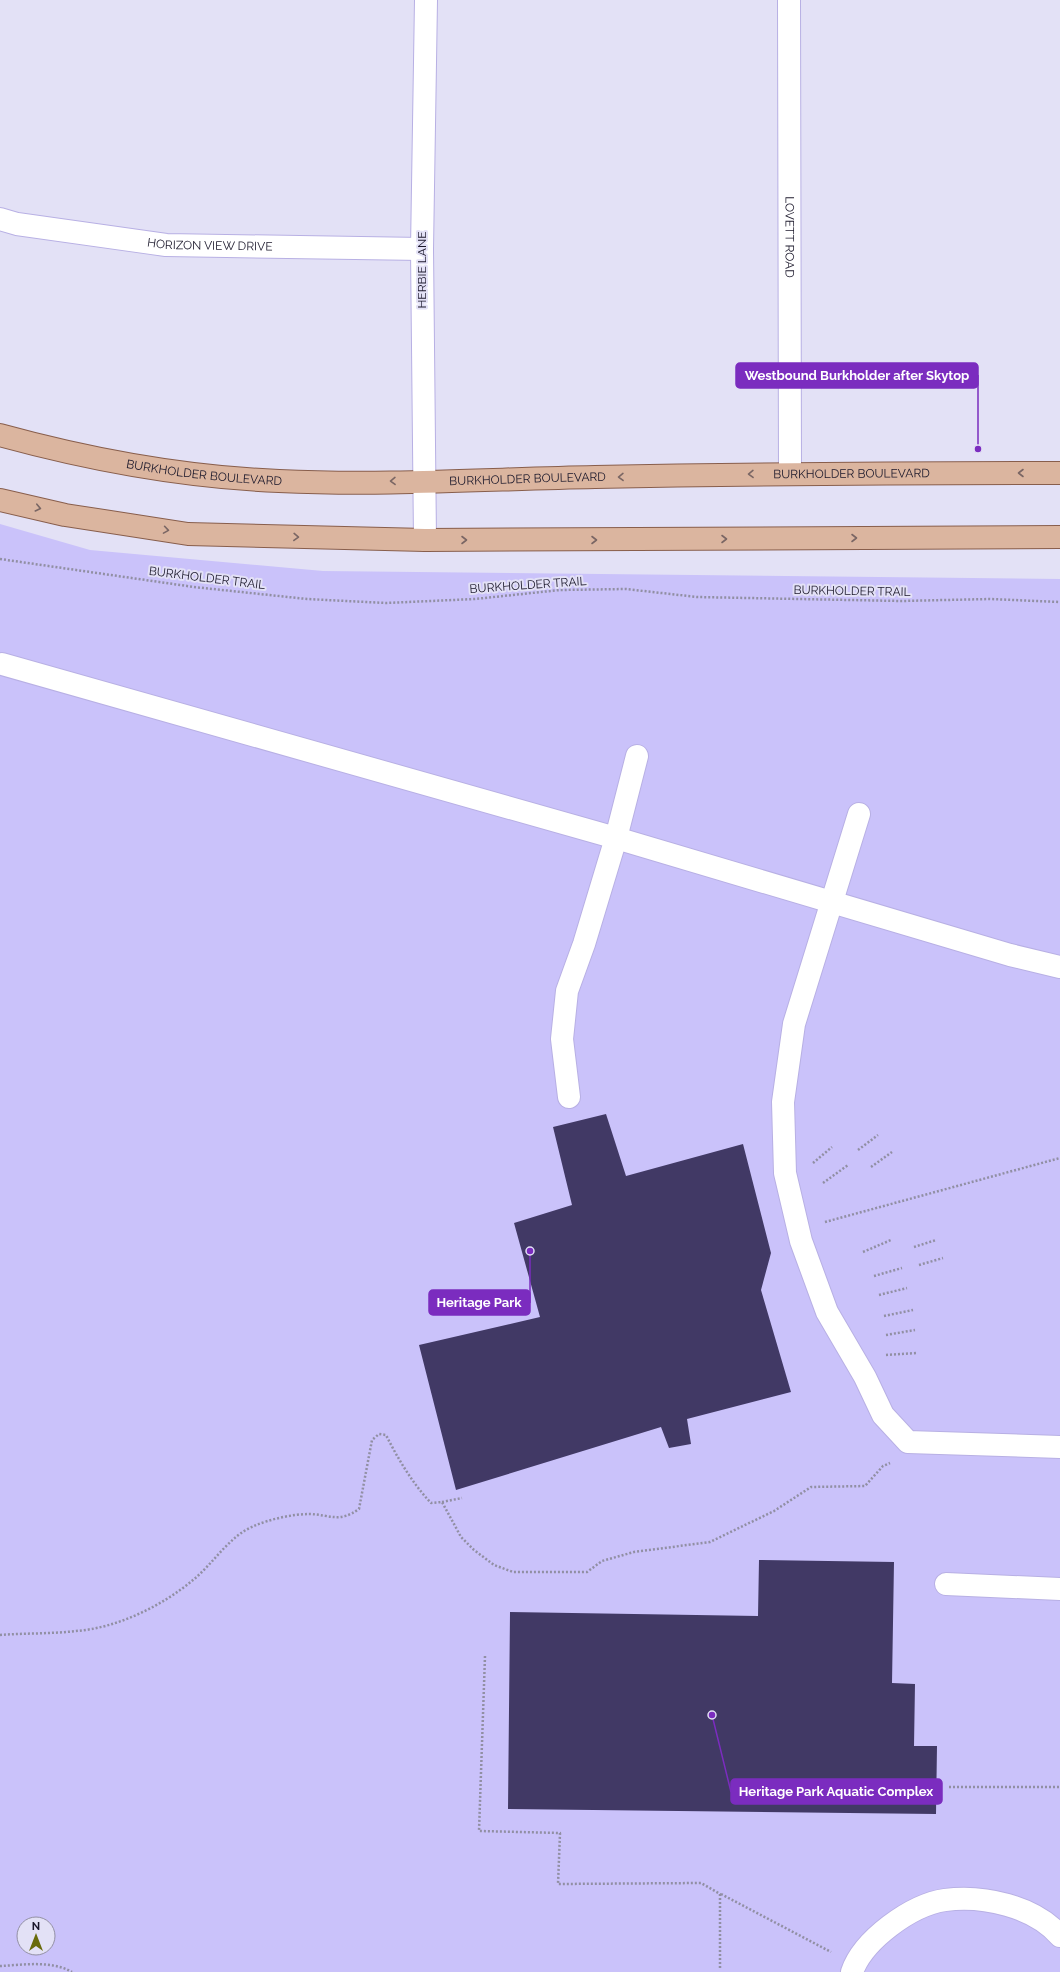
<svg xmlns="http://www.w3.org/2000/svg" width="1060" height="1972" font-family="Raleway,sans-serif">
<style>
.green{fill:#cac2fa;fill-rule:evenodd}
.building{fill:#413965}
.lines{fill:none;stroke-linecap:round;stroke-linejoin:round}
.minor-casing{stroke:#b8b0e4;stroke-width:24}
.major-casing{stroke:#885e4c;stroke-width:24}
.path{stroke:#918fa3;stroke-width:2.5;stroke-dasharray:2 2;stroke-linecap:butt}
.minor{stroke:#fff;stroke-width:22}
.major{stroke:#dbb59f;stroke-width:22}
.oneway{stroke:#7a6664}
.labels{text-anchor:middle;stroke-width:4;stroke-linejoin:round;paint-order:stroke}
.street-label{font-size:12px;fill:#1a172a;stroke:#e3e1f6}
.leader{fill:none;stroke:#7b2cbf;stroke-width:1.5}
.callout-dot{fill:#7b2cbf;stroke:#e3e1f6;stroke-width:1.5}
.callout{fill:#7b2cbf;stroke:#7b2cbf;stroke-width:1.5}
.callout-label{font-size:13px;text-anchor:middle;font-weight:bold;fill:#fff}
</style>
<rect width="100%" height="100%" fill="#e3e1f6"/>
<!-- green -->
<path class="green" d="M0,524L90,550L323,571L1060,579V1972H0ZM24,1924H48V1948H24Z"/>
<!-- building -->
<g class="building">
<path d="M606,1114L626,1176L743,1144L771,1253L761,1290L791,1392L687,1419L691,1444L669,1448L661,1427L456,1490L419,1345L540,1317L514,1223L572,1205L553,1127Z"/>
<path d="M759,1560L894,1562L892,1683L915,1684L914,1746H937L936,1814L508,1809L510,1612L758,1616Z"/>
</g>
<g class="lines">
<defs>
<g id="minor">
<path id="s1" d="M789,0L790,473"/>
<path id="s2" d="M0,219L17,224L166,245L422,249"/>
<path d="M425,540L422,249L426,0"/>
<path d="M2,664L616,838L1010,955L1060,967"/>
<path d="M859,814L794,1024L783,1102L785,1173L801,1241L827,1312L865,1377L883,1415L908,1442L1060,1447"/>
<path d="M569,1097L562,1039L567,991L584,944L616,838L637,756"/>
<path d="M946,1584L1060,1589"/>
<path d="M852,1972C863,1940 911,1905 945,1900C983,1895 1034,1906 1060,1936"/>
</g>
<g id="major">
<path id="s3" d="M0,435C91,460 185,477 279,481C384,486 490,479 595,477C750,474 905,473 1060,473"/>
<path d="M0,500L65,515L188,534L425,540L1060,537"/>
</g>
</defs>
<!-- minor casing -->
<use href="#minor" class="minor-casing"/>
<!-- major casing -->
<use href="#major" class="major-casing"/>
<!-- path -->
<g class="path">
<path d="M0,559L194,587L307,599L386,603L475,599L560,590L626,589L697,597L901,601L990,599L1060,602"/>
<path d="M858,1150L878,1135"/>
<path d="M813,1163L832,1147"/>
<path d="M871,1167L892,1152"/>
<path d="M823,1183L848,1165"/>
<path d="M825,1222L1060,1158"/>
<path d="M914,1247L936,1240"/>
<path d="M863,1252L891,1240"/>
<path d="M919,1265L943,1258"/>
<path d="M874,1276L902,1268"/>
<path d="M879,1295L907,1288"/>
<path d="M884,1316L913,1310"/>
<path d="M886,1335L915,1330"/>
<path d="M886,1355L917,1353"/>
<path d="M442,1502L462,1498"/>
<path d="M0,1635C25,1633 51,1634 76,1631C117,1628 162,1606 193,1580C214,1563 229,1536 254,1526C270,1519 293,1514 310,1514C331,1515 339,1523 359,1509L372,1440L379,1434L386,1435C398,1459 413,1484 431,1503L442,1502L461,1537L474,1550L494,1565L513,1572H587L602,1561L634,1552L710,1542L774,1511L811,1487L865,1486L883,1466L890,1463"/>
<path d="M485,1656L479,1831L560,1833L558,1884L701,1883L720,1894V1969"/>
<path d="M949,1787H1060"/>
<path d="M721,1894L831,1952"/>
<path d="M0,1966C23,1965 51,1960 72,1972"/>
</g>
<!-- minor -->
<use href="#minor" class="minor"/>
<!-- major -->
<use href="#major" class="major"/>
</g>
<!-- one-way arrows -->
<defs><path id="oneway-chevron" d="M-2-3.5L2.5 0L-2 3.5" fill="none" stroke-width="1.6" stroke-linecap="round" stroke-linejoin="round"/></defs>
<g class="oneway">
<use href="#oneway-chevron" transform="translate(1021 473) rotate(180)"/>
<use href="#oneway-chevron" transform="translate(751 474) rotate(179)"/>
<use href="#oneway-chevron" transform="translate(621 477) rotate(179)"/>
<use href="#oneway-chevron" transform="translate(393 481) rotate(179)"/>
<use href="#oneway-chevron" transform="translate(38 508) rotate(13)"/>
<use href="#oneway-chevron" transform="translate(166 530) rotate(9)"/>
<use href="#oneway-chevron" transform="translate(296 537) rotate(2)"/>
<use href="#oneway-chevron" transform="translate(854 538)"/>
<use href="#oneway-chevron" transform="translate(724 539)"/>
<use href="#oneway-chevron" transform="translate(464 540)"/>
<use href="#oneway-chevron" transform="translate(594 540)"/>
</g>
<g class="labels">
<!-- street labels -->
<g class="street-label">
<text dy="4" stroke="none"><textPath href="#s1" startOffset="237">LOVETT ROAD</textPath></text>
<text dy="4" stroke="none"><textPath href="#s2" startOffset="212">HORIZON VIEW DRIVE</textPath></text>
<text transform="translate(422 270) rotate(-90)" y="4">HERBIE LANE</text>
<text dy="4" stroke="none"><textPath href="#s3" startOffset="208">BURKHOLDER BOULEVARD</textPath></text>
<text dy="4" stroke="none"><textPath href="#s3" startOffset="856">BURKHOLDER BOULEVARD</textPath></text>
<text dy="4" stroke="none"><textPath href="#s3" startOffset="532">BURKHOLDER BOULEVARD</textPath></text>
<text transform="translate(207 578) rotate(7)" y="4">BURKHOLDER TRAIL</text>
<text transform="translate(528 585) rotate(-4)" y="4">BURKHOLDER TRAIL</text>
<text transform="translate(852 591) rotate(1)" y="4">BURKHOLDER TRAIL</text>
</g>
</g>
<!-- callouts -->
<path class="leader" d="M978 449L978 375M530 1251L530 1303M712 1715L731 1792"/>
<g class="callout-dot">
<circle cx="978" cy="449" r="4"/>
<circle cx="530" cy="1251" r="4"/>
<circle cx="712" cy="1715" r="4"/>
</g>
<g class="callout">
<rect x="736" y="363" width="242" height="25" rx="4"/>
<rect x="429" y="1290" width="101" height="25" rx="4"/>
<rect x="731" y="1779" width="211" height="25" rx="4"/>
</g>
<g class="callout-label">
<text x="857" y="380">Westbound Burkholder after Skytop</text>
<text x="479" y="1307">Heritage Park</text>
<text x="836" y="1796">Heritage Park Aquatic Complex</text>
</g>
<!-- north arrow -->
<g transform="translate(36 1936)"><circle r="19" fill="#e3e1f6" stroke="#9390a4"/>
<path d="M0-3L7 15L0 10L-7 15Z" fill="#696b0c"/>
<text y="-6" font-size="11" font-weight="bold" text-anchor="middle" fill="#1a172a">N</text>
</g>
</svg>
